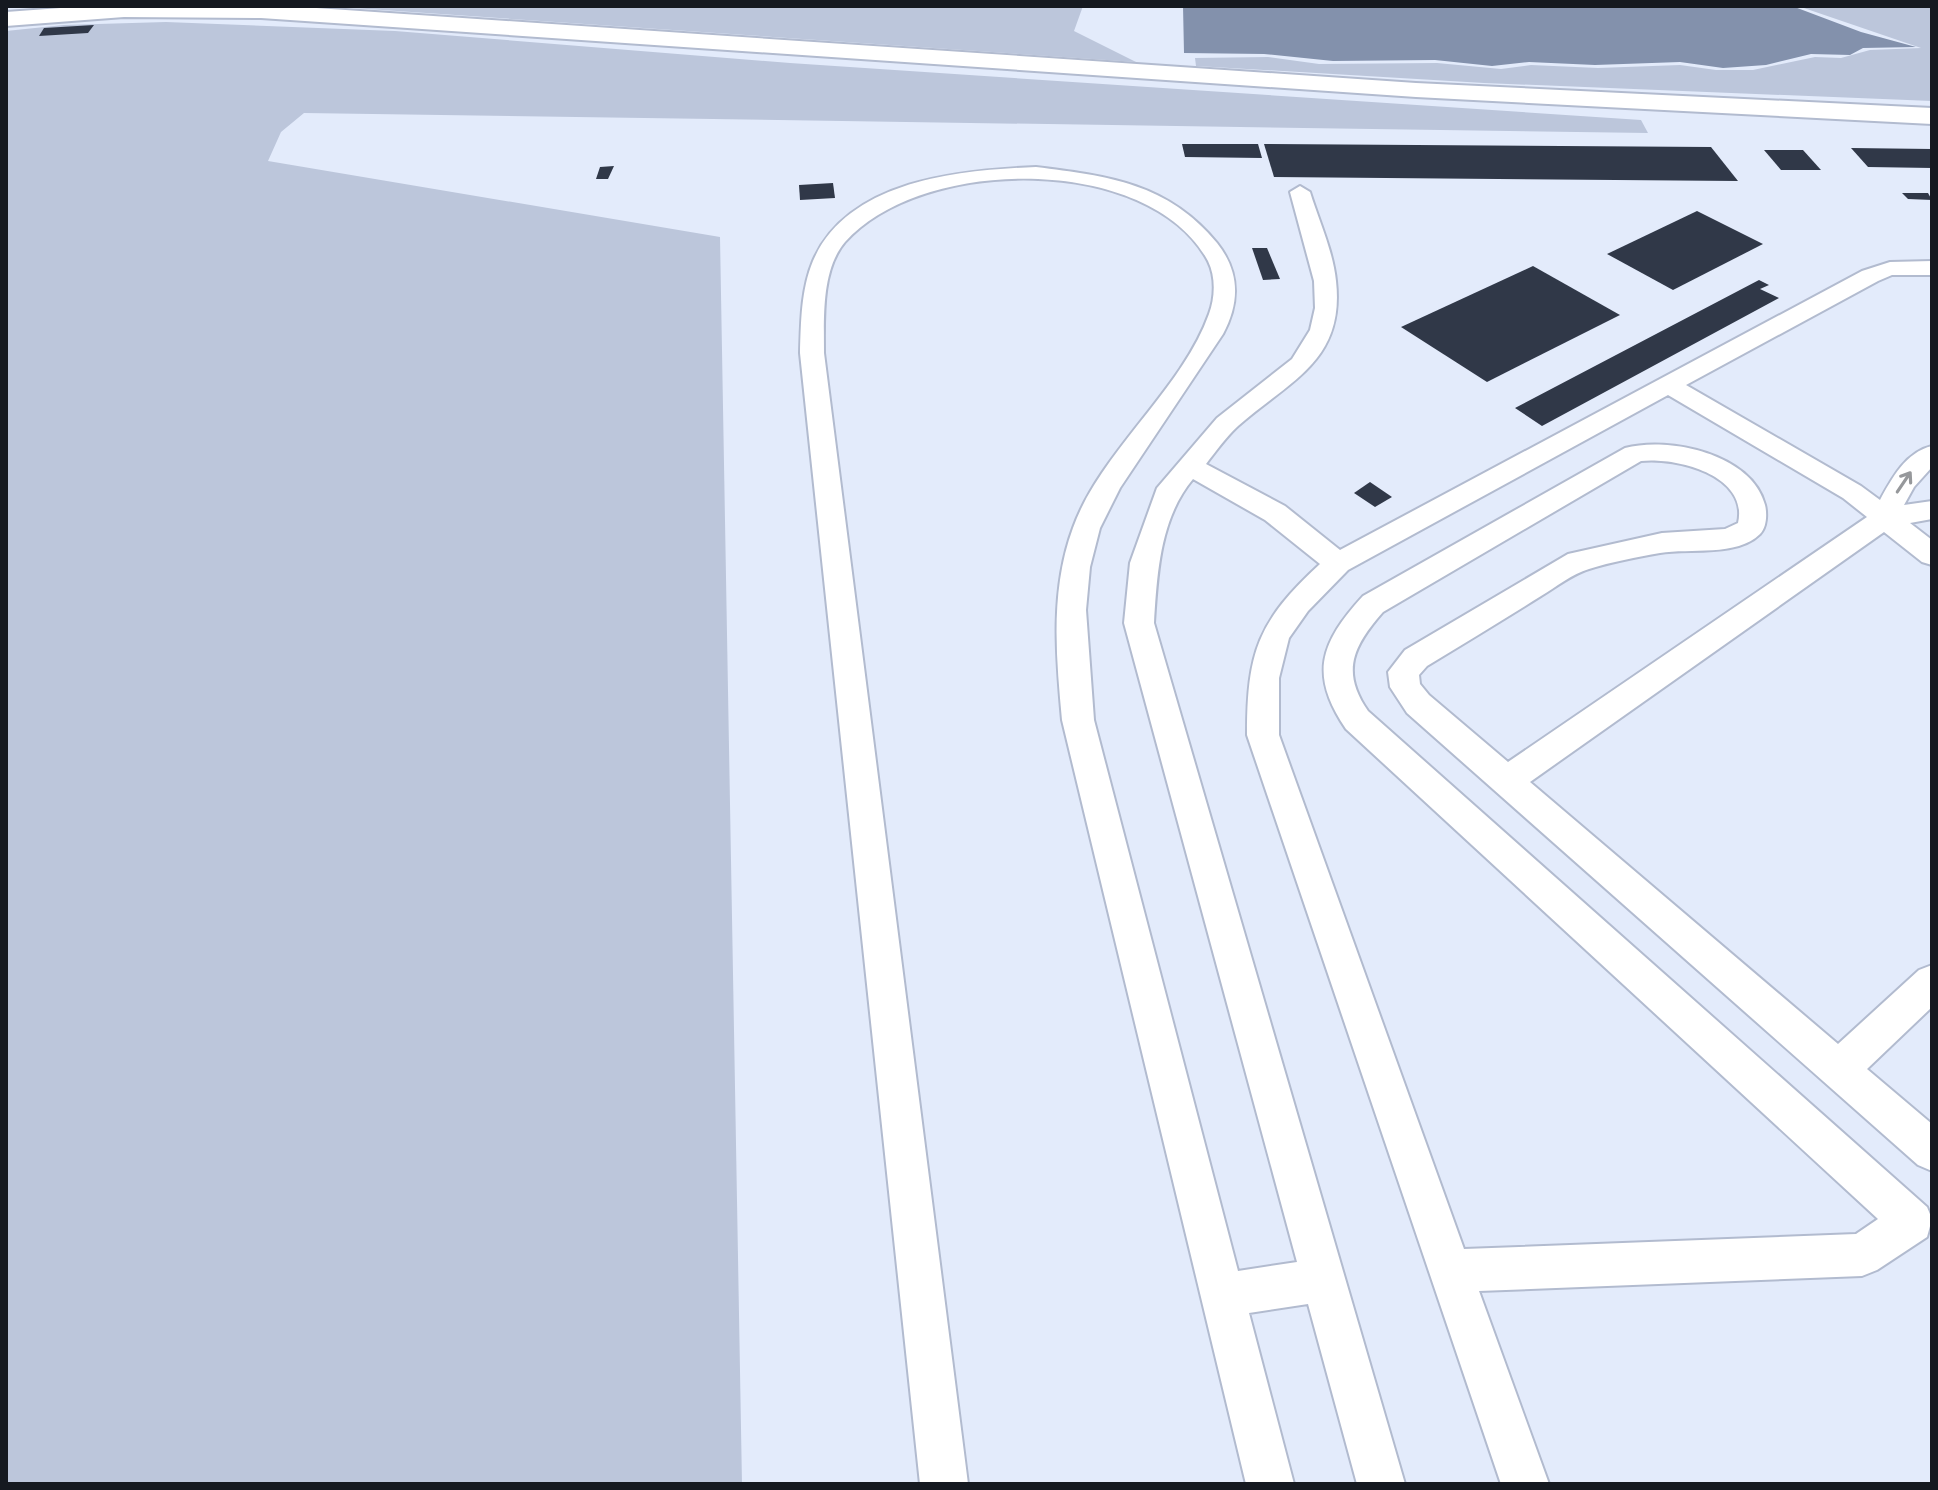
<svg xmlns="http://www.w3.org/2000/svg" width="1938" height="1490" font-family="Arial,sans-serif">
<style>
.green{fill:#bcc6db}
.water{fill:#8391ac}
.building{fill:#303848}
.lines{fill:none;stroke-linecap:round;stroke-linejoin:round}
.lane-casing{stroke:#b2bbcf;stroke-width:4}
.secondary-casing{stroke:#b2bbcf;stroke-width:4}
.lane{fill:#fff;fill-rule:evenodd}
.secondary{fill:#fff;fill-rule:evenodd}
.oneway{stroke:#96989b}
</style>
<rect width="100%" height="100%" fill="#e3ebfb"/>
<!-- green -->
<g class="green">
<path d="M324,6H1083L1074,31L1136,62Z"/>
<path d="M1798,6H1932V101L1484,83L1196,66L1195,58L1268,57L1319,64L1437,63L1501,69L1531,65L1598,68L1680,65L1716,70H1753L1815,57L1841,58L1870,50L1921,48Z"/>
<path d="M166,22L395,31L790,63L1641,120L1648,133L304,113L281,132L268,161L720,237L742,1484H6V31L64,25Z"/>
</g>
<!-- water -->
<path class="water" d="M1183,6H1792L1861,32L1916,47L1863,48L1850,55L1811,54L1766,65L1723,68L1680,62L1595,65L1529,62L1492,66L1435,60L1333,61L1264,54L1184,53Z"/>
<!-- building -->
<g class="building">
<path d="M94,25L88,33L39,36L44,28Z"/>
<path d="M1182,144H1258L1262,158L1185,157Z"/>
<path d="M1264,144L1711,147L1738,181L1274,177Z"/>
<path d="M1851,148L1932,149V168L1868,167Z"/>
<path d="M1764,150H1803L1821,170H1781Z"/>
<path d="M614,166L608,179H596L600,167Z"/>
<path d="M833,183L835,198L800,200L799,185Z"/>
<path d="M1902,193H1928L1932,200L1908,199Z"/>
<path d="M1697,211L1763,244L1673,290L1607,254Z"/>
<path d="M1252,248H1267L1280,279L1263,280Z"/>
<path d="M1533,266L1620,315L1487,382L1401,327Z"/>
<path d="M1759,280L1769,285L1760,289L1779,298L1542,426L1515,408Z"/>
<path d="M1370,482L1392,497L1375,507L1354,493Z"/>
</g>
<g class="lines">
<defs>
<path id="lane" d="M1036,167C1108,176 1168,183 1217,243C1240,272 1240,302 1223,334L1120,488L1100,528L1090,567L1086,610L1094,720L1238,1271L1297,1262L1124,623L1130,563L1157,488L1217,418L1292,359L1310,330L1315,308L1314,281L1290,192L1300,186L1310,192C1319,221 1333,251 1336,281C1345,361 1289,381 1238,426C1226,437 1216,451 1206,464L1285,506L1340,550L1862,271L1890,262L1932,261V275H1892L1878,281L1686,385L1861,486L1880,500C1892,478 1906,452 1932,446V467L1914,487L1904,505L1932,501V519L1910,523L1932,540V565L1922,562L1884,532L1530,782L1838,1044L1919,970L1932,965V1007L1867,1069L1932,1124V1171L1918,1165L1407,713L1390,687L1388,672L1405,650L1568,554L1662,533L1725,529L1738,523C1749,475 1676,457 1641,461L1383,612C1354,645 1340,671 1368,711L1927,1207L1932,1219L1927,1237L1877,1270L1862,1276L1479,1291L1549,1484H1501L1247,735C1247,652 1258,621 1320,564L1265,520L1193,479C1160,518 1157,574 1154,623L1405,1484H1357L1308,1304L1249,1313L1294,1484H1246L1062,720C1056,656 1050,590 1073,528C1100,452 1182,390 1209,314C1215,298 1216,277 1208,261C1150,153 921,156 845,242C821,270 824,319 824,353L968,1484H920L800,353C801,322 801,290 813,261C848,180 960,170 1036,167ZM1668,395L1843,498L1867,517L1508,762L1429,695L1420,684L1419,675L1427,666C1465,643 1503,620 1541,596C1556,587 1572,574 1589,569C1611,562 1637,557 1660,553C1690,548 1737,557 1760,534C1767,527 1767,513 1765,505C1752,454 1669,436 1625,448L1363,596C1320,643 1309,675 1346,729L1878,1219L1856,1234L1464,1249L1279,735V678L1289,638L1308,611L1348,570Z"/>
<path id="secondary" d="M88,6H287L1416,83L1932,108V124L1416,97L261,18L124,17L6,26V12Z"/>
</defs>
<!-- lane casing -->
<use href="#lane" class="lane-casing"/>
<!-- secondary casing -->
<use href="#secondary" class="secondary-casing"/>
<!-- lane -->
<use href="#lane" class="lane"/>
<!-- secondary -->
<use href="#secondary" class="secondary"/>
</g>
<!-- one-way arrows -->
<defs><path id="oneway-shaft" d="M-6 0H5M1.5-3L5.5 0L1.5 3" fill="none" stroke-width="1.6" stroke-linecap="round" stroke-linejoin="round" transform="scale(2)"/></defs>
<use class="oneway" href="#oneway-shaft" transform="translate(1904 482) rotate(-56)"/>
<!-- border -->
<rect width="1938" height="1490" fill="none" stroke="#151920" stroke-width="16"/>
</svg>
